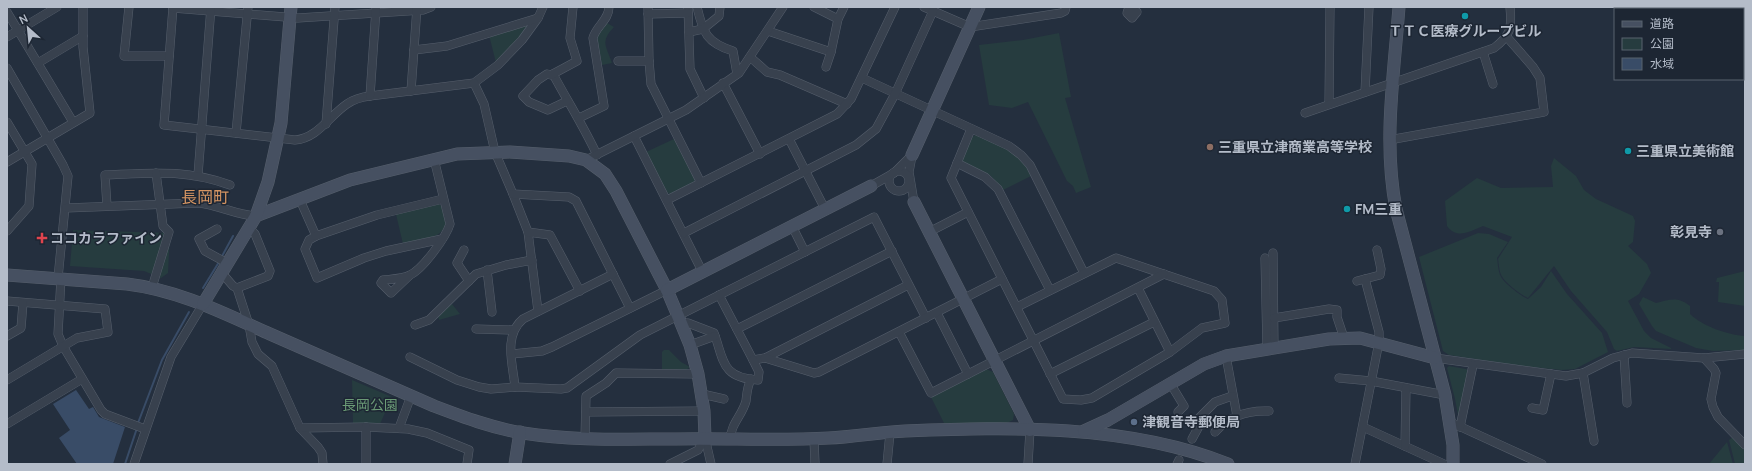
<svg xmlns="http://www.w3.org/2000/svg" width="1752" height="471" font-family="Manrope,'Noto Sans JP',sans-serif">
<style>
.green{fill:#263c3f}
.water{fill:#394c67}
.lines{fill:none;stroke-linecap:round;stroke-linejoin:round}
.stream{stroke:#394c67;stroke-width:2}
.street-casing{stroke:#565f6c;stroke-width:9}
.secondary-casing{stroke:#565f6c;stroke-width:13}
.street{stroke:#38414e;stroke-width:8}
.secondary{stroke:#465061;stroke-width:12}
.culture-dot{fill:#0f9aa8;stroke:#1d2633;stroke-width:1.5}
.education-dot{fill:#8d6e63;stroke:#1d2633;stroke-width:1.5}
.worship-dot{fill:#6b7280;stroke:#1d2633;stroke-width:1.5}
.health-dot{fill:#e0444e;stroke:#1d2633;stroke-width:1.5}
.service-dot{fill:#5c6f8a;stroke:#1d2633;stroke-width:1.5}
.labels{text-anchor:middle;stroke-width:3;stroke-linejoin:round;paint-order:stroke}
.poi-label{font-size:14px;font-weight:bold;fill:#b4bcc9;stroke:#1d2633;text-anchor:start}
.park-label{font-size:14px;fill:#6b9a76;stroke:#1d2633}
.quarter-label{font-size:16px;fill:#d59563;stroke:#1d2633}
</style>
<rect width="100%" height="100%" fill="#242f3e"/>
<!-- green -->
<g class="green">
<path d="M607,23L614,27C600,42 606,45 612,63L602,65L597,37Z"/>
<path d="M526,24L528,27L496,63L489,35Z"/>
<path d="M1059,33L1071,97L1065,98L1091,187L1076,193L1073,186L1067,181L1028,102L1012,108L989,105L979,45L1023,40Z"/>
<path d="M975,135L979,136C1000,145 1021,153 1031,176L1003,190L991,176L965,163L962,160L970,139Z"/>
<path d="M674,139L695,180L692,184L670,194L666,192L646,152Z"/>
<path d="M1554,158L1576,176L1584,190L1596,199L1633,216L1635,221L1633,242L1628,246L1647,264L1651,273L1639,294L1628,301L1644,331L1651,338L1671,348V349L1634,347L1617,351L1614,349L1607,332L1571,291L1554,266L1528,298C1521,295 1506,283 1503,278C1499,273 1499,265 1498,259L1512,237L1483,226C1470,231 1457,240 1447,226L1445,201L1477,178L1501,188L1553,187L1551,166Z"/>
<path d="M439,204C443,207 444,212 445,218C450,239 418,240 403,244L396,214Z"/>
<path d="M73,230L170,233L168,273L161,278L144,271L70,266Z"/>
<path d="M1478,233L1489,234L1508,242L1497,258C1498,264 1498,271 1501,277C1504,283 1521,296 1528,299L1541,287L1551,271L1567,294L1602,333L1608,352L1575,369L1562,370L1521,366L1449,355L1443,351L1419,257Z"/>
<path d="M1745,271V306L1718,302L1719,282H1716L1717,278Z"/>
<path d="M1643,297L1656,303C1670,300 1677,296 1690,306V314C1702,326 1728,335 1745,336V350L1713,351L1696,348L1656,331L1652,326L1639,304Z"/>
<path d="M452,304L460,314L439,320L438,316Z"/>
<path d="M664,350H669L681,362L690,367L686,370H662V352Z"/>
<path d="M1449,366L1466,369L1469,372L1459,420L1455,399L1447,368Z"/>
<path d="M986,369L993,372L1014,414L1013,420L1007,423H944L931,397Z"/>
<path d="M352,380L392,397L380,424H353Z"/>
<path d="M1733,437L1745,450V464H1735L1729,440Z"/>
<path d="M1727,442L1733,464H1709Z"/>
</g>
<!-- water -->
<path class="water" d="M76,390L89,409L93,407L99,417L125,427L113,464H77L59,438L70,430L53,404Z"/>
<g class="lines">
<!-- stream -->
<g class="stream">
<path d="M221,258L233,236"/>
<path d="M203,288L219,262"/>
<path d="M138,423L162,360L189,312"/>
<path d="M125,464L137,428"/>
</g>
<defs>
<g id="street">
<path d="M129,7L124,56H169"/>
<path d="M173,7L164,125L295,140C318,138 329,116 347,104C354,99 362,97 370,96L474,83L498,65L522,40L538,18L543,7"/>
<path d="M648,7L649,61L651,84L701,183"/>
<path d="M688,7L690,69L704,98"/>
<path d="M697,7C703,33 707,43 733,51L737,74"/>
<path d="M814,7L838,19"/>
<path d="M924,7L970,27L1061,13L1065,11L1066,7"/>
<path d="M1129,7L1127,13L1132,18L1137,12L1131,7"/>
<path d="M173,8L298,18L423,10L431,7"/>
<path d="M7,12L73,122"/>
<path d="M648,14L688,13"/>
<path d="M768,31L831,52L838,19L844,7"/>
<path d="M689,32L703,29L719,16L720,7"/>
<path d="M7,37L57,7"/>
<path d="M414,50L447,46L538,18"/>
<path d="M1483,52L1493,84"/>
<path d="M750,57L767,72L780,75L847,104"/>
<path d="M618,61H649"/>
<path d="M38,63L83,36"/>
<path d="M826,67L831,52"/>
<path d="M7,68L63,165L68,176L58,278"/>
<path d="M553,74C568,102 584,127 597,155"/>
<path d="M862,78L1009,146L1021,155L1030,165L1084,273"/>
<path d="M474,83L484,104L495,152L513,194L528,232L538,311"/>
<path d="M723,83L760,154"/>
<path d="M411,91L417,7"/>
<path d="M1365,92L1369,7"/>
<path d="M370,96L376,9"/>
<path d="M567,101L548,110L529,102L523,96L538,80L547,74L551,75L577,61L570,38L573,7"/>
<path d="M1329,104L1330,7"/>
<path d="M1305,113L1494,48C1511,35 1512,28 1510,7"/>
<path d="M579,118L604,106L593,38C596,26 609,20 609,7"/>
<path d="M7,122L32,164L29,206L7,231"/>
<path d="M326,124L335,7"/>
<path d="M971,129L951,178L1063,399L1081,400L1092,398L1170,352L1202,328L1225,323L1222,300L1214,291L1116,258L1017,307"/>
<path d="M236,133L248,7"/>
<path d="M634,136L702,271"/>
<path d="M789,139L825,209"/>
<path d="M1389,140L1544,112L1540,78L1533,67L1506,36"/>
<path d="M912,156L909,172L914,202"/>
<path d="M586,160L686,110L739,73L783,7"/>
<path d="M7,162L90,113L83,47V7"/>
<path d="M957,163L985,177L998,189L1050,290"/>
<circle cx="899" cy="181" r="10"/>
<path d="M198,175L211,7"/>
<path d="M871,186L894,173L912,155"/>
<path d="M513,194L569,197L576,201L630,308"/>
<path d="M300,200L316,236L309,240L305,249L317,278L364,258L386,251L442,239"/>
<path d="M667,200L837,114L851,99L895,7"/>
<path d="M107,206L105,175C152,173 185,169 230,185"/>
<path d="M66,208L197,203C217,204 235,215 256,216"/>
<path d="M792,226L805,252"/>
<path d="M217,229L199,239L205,251L227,263"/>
<path d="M528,232L550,235L580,291"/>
<path d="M929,232L968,212"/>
<path d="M684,233L856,145L876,129L895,94L933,11"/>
<path d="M316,236L377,215L443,199"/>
<path d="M464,250L457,263L469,281"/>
<path d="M1273,253L1274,348"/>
<path d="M1265,258L1267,349"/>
<path d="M487,270L492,312"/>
<path d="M221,272L233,286L237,288L249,325L252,342L258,354L272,366L300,428L318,447L322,453L323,464"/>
<path d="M410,275L391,293L381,283L383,280C391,279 403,279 410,275C423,269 446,237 450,224L434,159"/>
<path d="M61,278L58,334L63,346L101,410L105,414L145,429"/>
<path d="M154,281L169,232L163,226L156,173"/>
<path d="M1357,281L1380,275L1381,269L1377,250"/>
<path d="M237,288L268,276L270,271L255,234L248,227"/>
<path d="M1138,288L1170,352"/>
<path d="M719,295L753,360L765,358L908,285"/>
<path d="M7,301L105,309L108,332L77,338L7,380"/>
<path d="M937,313L968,374"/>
<path d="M1274,318L1329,309L1337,310V317L1344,338"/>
<path d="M681,323H688L714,333C724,360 721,378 758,380L759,372L753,360"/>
<path d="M415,325L429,320L476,274L506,265L532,260"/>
<path d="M476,329L514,330"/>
<path d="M737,329L892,251"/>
<path d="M899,332L931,393L1164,274"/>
<path d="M7,336L21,328L23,303"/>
<path d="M690,345L715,336"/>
<path d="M512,354L542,351L552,347L667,290"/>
<path d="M1624,355L1627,403"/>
<path d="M1226,356L1237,416"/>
<path d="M410,357L457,380L479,387L491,389L515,387L561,389L567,388L640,335L874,217L926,318"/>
<path d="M765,358L814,373L819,372L1002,279"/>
<path d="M1435,358L1566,376L1583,373L1613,358L1632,353L1704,358L1745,354"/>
<path d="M1704,358L1714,369L1716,373L1711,399L1713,407L1718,417L1745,445"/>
<path d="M1583,373L1594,441"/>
<path d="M1050,374L1154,322"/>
<path d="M1339,378L1371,381L1445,395"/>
<path d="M1170,383L1184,406L1178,412"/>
<path d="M515,387C513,365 503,336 523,319L613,274"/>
<path d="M702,394L724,399"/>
<path d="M1532,408L1543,410L1551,374"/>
<path d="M586,412L704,411"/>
<path d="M1450,422L1542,464"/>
<path d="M7,424L82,379"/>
<path d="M1363,427L1444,464"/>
<path d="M1460,427L1473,365"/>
<path d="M300,428L366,427L408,429L427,433L469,450L467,464"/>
<path d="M399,428L411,396"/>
<path d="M1215,432C1229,416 1247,410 1269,411"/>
<path d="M705,438L711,464"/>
<path d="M585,439L586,396L606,383L616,373L698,374"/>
<path d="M814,439L815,464"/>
<path d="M1192,439L1198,428L1199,418L1215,402L1232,396"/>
<path d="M730,440C731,423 742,416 746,401C747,393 747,387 751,379"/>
<path d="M1405,446L1406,388"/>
<path d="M134,464L171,357L203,304"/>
<path d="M366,464V427"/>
<path d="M670,464L698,450L705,438"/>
<path d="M887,464L890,433"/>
<path d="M1028,464L1030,430"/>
<path d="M1177,464L1179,460"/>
<path d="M1355,464L1379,342V332L1365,279"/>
</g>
<g id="secondary">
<path d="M1399,7C1394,74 1383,142 1396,209L1445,395L1453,445V464"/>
<path d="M912,155L979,7"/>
<path d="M914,202L1030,430"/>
<path d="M256,216L350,180L457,154L510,152L569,156L586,160L605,174L616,191L667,290L678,316L690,345L698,374L704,411L705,438"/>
<path d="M7,275L127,284C178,290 223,313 270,334C324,358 379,382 434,406C463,417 492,428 523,433C573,441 625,439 676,439C727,438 778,441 829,438C854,437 880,432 905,431C1012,427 1127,424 1228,464"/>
<path d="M667,290L871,186"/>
<path d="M203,304L256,216L268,182L281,123L291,7"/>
<path d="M1084,431L1108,420L1204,364L1226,356L1329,339L1360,338L1435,358"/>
<path d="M515,464L520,432"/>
</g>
</defs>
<!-- street casing -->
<use href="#street" class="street-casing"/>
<!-- secondary casing -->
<use href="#secondary" class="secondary-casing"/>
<!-- street -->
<use href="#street" class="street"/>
<!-- secondary -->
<use href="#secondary" class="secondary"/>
</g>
<!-- markers -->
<g class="culture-dot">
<circle cx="1465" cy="16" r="4"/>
<circle cx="1628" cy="151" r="4"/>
<circle cx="1347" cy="209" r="4"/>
</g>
<circle class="education-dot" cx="1210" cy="147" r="4"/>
<circle class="worship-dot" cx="1720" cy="232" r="4"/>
<path class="health-dot" d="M40 232h4v4h4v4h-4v4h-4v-4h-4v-4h4z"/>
<circle class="service-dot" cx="1134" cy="422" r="4"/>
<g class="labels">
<!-- poi labels -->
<g class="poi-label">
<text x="1465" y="36" text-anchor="middle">ＴＴＣ医療グループビル</text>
<text x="1218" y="152">三重県立津商業高等学校</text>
<text x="1636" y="156">三重県立美術館</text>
<text x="1355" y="214">FM三重</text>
<text x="1712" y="237" text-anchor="end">彰見寺</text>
<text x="50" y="243">ココカラファイン</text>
<text x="1142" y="427">津観音寺郵便局</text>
</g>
<!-- park labels -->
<g class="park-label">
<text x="370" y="410">長岡公園</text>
</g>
<!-- quarter labels -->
<g class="quarter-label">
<text x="205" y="203">長岡町</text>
</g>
</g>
<!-- border -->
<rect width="1752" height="471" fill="none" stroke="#b4bcc9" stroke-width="16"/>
<!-- legend -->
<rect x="1614" y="8" width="130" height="72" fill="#1d2633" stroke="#59626f"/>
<rect x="1622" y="21" width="20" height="6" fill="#465061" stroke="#59626f"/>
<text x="1650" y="28" font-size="12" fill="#b4bcc9">道路</text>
<rect x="1622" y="38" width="20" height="12" fill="#263c3f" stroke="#59626f"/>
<text x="1650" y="48" font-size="12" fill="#b4bcc9">公園</text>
<rect x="1622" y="58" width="20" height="12" fill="#394c67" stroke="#59626f"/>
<text x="1650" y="68" font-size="12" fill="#b4bcc9">水域</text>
<!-- north arrow -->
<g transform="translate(28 28) rotate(333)" stroke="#1d2633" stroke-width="3" paint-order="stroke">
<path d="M0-3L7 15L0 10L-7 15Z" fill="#b4bcc9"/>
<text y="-6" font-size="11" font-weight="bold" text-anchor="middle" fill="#b4bcc9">N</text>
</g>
</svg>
